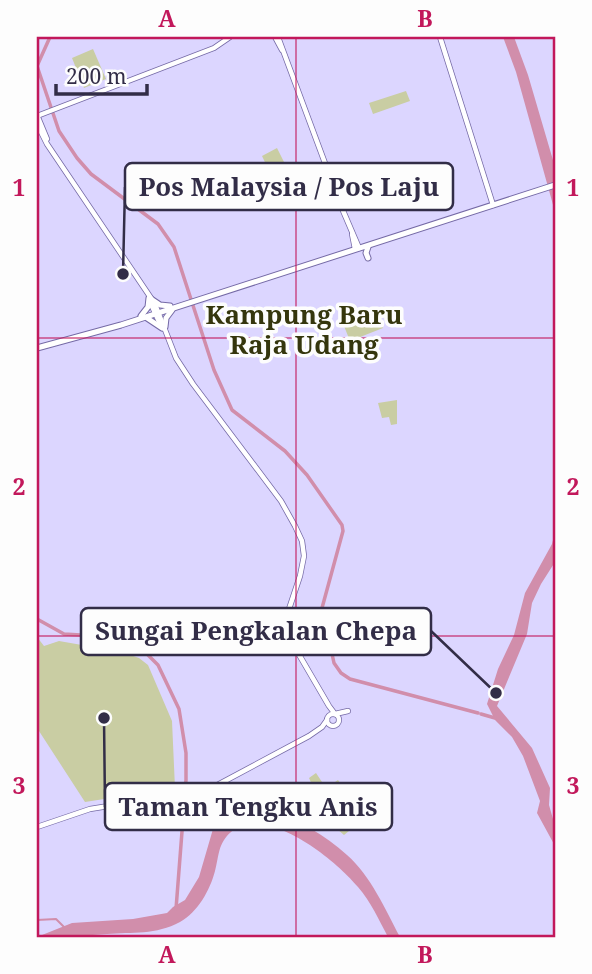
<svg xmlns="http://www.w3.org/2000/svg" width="592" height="974" font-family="'Noto Serif',serif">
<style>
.green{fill:#c9cda3}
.water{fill:#d18eab}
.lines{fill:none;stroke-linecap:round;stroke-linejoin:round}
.stream{stroke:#d18eab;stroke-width:2}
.canal{stroke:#d18eab;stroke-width:3.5}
.secondary-casing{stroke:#756aa6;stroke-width:6}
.primary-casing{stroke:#756aa6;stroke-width:7}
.secondary{stroke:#fff;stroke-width:4.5}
.primary{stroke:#fff;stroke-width:5}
.grid{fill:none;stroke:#c2185b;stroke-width:2;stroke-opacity:0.55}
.labels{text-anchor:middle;stroke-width:7;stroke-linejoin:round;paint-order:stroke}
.neighbourhood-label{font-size:26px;font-weight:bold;fill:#35360d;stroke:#fdfdfd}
.leader{fill:none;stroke:#322d47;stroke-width:2.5}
.callout-dot{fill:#322d47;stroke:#fdfdfd;stroke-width:2.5}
.callout{fill:#fdfdfd;stroke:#322d47;stroke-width:2.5}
.callout-label{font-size:26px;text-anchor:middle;font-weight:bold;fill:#322d47}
.neatline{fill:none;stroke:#c2185b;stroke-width:2.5}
.grid-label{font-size:23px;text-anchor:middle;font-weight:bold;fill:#c2185b}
</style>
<rect width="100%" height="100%" fill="#dcd6ff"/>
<!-- green -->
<g class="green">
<path d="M93,49L106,79L84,88L72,58Z"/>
<path d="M406,91L410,101L373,114L369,103Z"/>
<path d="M277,148L286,166L270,173L262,156Z"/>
<path d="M372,309L383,328L350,341L342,321Z"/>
<path d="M397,400V424L391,425L389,417L382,418L378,403Z"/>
<path d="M37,637L44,646L59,641L122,652L139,658L148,665L172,721L175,788L85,802L39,731Z"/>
<path d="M316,773L326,788L338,780L364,819L344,835L329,822L309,778Z"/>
</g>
<!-- water -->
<g class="water">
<path d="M503,37H514L528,75L555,167V212L516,72Z"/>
<path d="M555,532V562L541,584L532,603L527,634L497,706L532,748L550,788L549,805L555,826V846L537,813L540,801L523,756L512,737L495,720L487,704L498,669L514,635L525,593L552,544Z"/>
<path d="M272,808C299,821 325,835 347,855C371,876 385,909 400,937H388C379,920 371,902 358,887C337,861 265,802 231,832C218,843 219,856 215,871C210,890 198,912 180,922C156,935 132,932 107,934C83,936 61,937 37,937L72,923L133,919L167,913L173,907L185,900L199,877L213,829C233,817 249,811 272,808Z"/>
</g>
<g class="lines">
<!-- stream -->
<path class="stream" d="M37,920L56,919L64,927"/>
<!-- canal -->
<g class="canal">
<path d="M50,37L37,66L59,131L77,158L91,174L158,224L174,247L214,370L232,410L285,451L307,475L342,525L343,531L322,608L334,663L341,673L350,679L478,713"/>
<path d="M37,619L64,634L97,636L145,652L158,665L179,709L186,753V780L176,909"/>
<path d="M481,714L495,718"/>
</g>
<defs>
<g id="secondary">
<path d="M275,37L282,50"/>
<path d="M278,37L338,198"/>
<path d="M440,37L493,205"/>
<path d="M37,115L47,139"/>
<path d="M37,116L214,48L230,37"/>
<path d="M37,124L47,144L155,304L176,358L193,384L281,501L295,526L302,541L304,556L300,576L288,612V631L294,646L329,706L335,714L348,711"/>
<path d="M338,199L359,248"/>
<path d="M352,234L355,249"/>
<path d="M150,302L161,326"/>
<circle cx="333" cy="720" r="6"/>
<path d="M37,827L90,809L208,790L309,736L322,727L327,720"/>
</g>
<g id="primary">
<path d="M368,258L366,253L368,247"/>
<path d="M151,299L160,305L170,306"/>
<path d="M141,316L148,307L149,298"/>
<path d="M147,318L162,328"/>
<path d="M165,327L166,318L172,310"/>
<path d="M37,348L121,325L555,185"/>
</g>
</defs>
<!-- secondary casing -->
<use href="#secondary" class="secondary-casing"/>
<!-- primary casing -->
<use href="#primary" class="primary-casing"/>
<!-- secondary -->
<use href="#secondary" class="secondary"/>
<!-- primary -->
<use href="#primary" class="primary"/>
</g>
<!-- grid -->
<path class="grid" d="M296,37V937M37,338H555M37,636H555"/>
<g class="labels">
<!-- neighbourhood labels -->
<g class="neighbourhood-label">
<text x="304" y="324">Kampung Baru<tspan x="304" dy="30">Raja Udang</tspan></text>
</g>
</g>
<!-- callouts -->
<path class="leader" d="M123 274L125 187M496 693L431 631M104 718L105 807"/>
<g class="callout-dot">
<circle cx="123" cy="274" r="7"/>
<circle cx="496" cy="693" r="7"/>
<circle cx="104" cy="718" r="7"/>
</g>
<g class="callout">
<rect x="125" y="163" width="328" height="47" rx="7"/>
<rect x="81" y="608" width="350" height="47" rx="7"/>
<rect x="105" y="783" width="287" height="47" rx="7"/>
</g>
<g class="callout-label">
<text x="289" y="196">Pos Malaysia / Pos Laju</text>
<text x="256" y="640">Sungai Pengkalan Chepa</text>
<text x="248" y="816">Taman Tengku Anis</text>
</g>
<!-- border -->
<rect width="592" height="974" fill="none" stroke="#fdfdfd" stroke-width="77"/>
<!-- scale -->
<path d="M56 84v10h91v-10" fill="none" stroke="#322d47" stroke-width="3.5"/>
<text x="66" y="84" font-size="21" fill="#322d47" stroke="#fdfdfd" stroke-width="5" paint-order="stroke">200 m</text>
<rect x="38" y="38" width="516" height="898" class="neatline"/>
<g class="grid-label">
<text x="167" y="27">A</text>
<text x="425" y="27">B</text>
<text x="19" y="196">1</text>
<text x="573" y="196">1</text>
<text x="19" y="495">2</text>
<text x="573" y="495">2</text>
<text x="19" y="794">3</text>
<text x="573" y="794">3</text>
<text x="167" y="963">A</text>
<text x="425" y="963">B</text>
</g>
</svg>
